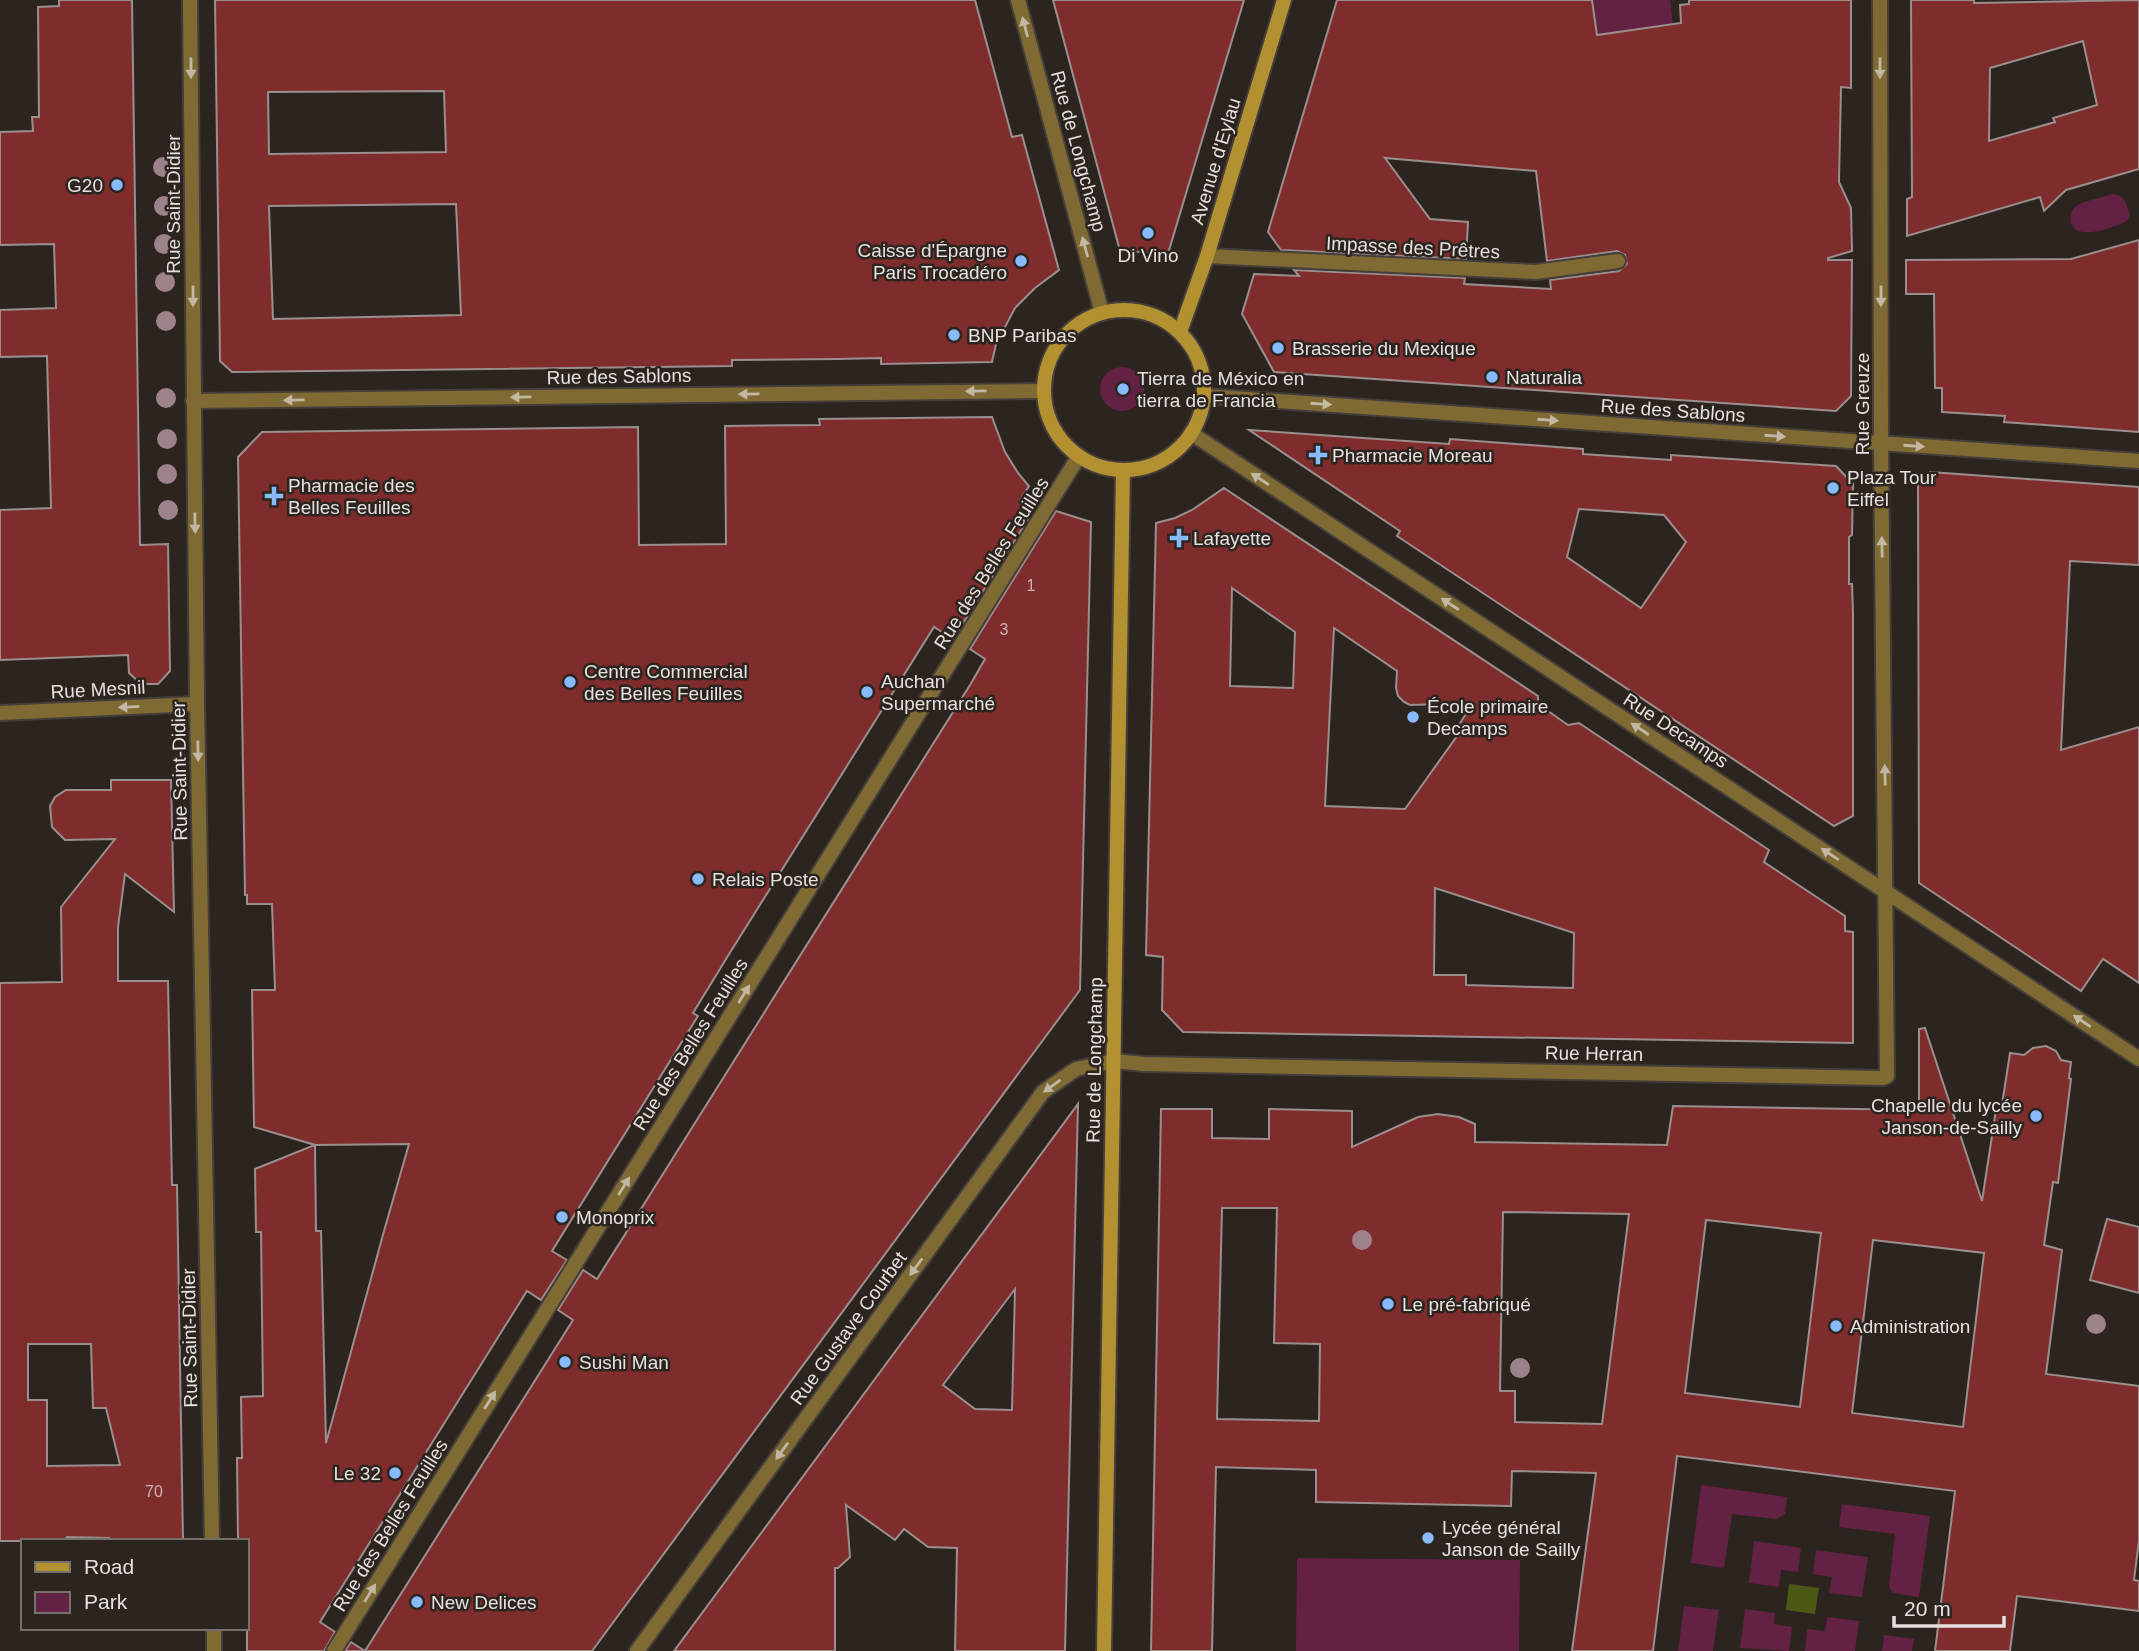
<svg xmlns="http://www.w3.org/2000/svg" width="2139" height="1651" font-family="Helvetica,sans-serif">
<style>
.green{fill:#632143}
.water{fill:#4c5916}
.building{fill:#7f2d2c;stroke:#9a8f8e;stroke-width:2;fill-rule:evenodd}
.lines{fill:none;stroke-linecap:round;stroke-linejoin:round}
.lane-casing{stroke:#453e3a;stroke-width:18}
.street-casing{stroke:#453e3a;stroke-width:18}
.secondary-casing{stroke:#453e3a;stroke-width:18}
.lane{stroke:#7f6a33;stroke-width:14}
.street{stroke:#7f6a33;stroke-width:14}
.secondary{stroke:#b39030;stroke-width:14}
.tree{fill:#9e828a}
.oneway{fill:#c2b7a2}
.poi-dot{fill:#88bafc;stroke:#2b241f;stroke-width:2.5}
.labels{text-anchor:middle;stroke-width:5;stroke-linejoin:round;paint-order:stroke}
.number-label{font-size:16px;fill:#ccb4b2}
.street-label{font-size:19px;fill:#e6e1de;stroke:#2b241f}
.poi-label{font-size:19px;fill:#e6e1de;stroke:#2b241f;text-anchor:start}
</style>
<rect width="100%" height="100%" fill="#2b241f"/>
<!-- green -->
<g class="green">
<path d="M1592,0H1670L1673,24L1597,35Z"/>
<path d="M2112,194C2126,195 2126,204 2130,215L2127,221C2114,227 2078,242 2071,223C2070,218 2071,211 2075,207C2084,200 2102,198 2112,194Z"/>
<circle cx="1122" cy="389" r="22"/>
<path d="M1701,1485L1787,1497L1785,1514L1776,1519L1732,1514L1724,1568L1691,1563Z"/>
<path d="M1842,1504L1930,1516L1919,1597L1893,1593L1889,1587L1895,1534L1839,1527Z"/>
<path d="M1754,1541L1801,1548L1798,1572L1781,1570L1779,1587L1749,1583Z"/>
<path d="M1816,1550L1868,1557L1862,1597L1829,1593L1832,1577L1813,1574Z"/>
<path d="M1297,1558L1520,1560L1519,1651H1296Z"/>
<path d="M1684,1606L1719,1610L1713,1651H1678Z"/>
<path d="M1745,1609L1775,1613L1774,1624L1792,1627L1789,1651L1740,1648Z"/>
<path d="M1827,1617L1859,1621L1855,1651H1805L1807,1629L1825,1631Z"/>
<path d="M1884,1635L1914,1639L1912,1651H1882Z"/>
</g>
<!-- water -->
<path class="water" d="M1789,1584L1819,1588L1815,1614L1786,1610Z"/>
<!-- building -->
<g class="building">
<path d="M59,0H132L140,545L168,544L170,671L158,684H141L129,673L128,655L0,660V510L51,508L47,356L0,357V310L56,308L54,244L0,245V132L33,131L32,117H39L38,7L59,6Z"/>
<path d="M215,0H975L1012,137L1022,135L1059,270L1035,288L1015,308L996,344L992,362L881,364V358L838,359L732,360V366L232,372L220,361ZM444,91L446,152L269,154L268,92ZM456,204L461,315L273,319L269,206Z"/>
<path d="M1053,0H1244L1167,257L1140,252L1120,251Z"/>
<path d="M1337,0H1592L1597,35L1681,23L1680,5L1689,4V0H1851V88L1841,87L1839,182L1851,208L1852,251L1828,258V260H1852L1851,396L1836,411L1274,372L1242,314L1254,274L1299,276L1294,270L1465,278L1464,284L1551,289L1550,280L1619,271L1627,264L1625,255L1617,251L1547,261L1536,171L1385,158L1430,219L1468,222L1466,259L1281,250L1268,232Z"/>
<path d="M1911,0H1974V3L2139,0V169L2066,190L2044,211L2040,197L1907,236V199L1912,197ZM2083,41L2097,105L2053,118L2055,122L1989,141L1990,68Z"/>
<path d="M2139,240V432L2004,422L2005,416L1942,412V388H1935L1934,294H1906V260L2071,259Z"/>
<path d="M992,417L1005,452L1018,473L1029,486L1021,499L1037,505L953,639L934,627L731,951L693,1013L698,1016L552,1251L567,1260L541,1300L527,1291L320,1622L335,1632L324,1651H247V1541H238L237,1458H242L241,1397L263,1396L261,1232H256L255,1169L315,1145L254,1127L252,990H275L272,904H247V895H245L238,457L262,432L638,427L639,545L726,544L725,426L820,425L819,419ZM409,1144L384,1231L326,1443L321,1231H316L315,1145Z"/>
<path d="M1249,430L1449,444L1450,439L1583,449V454L1671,460V455L1836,466L1853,484L1852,535L1849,537V584H1852L1853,613V816L1834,826L1397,536L1400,531ZM1579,509L1664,515L1686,542L1641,608L1567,557Z"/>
<path d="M1930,472L2139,487V565L2070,561L2061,750L2139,727V983L2103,959L2081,991L1919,883L1918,484Z"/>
<path d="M1224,488L1538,696V704L1568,725L1579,723L1769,850L1764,862L1845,916V931L1853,932V1043L1183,1032L1162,1010L1163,957L1146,955L1156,523L1175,518L1192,510ZM1232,588L1295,632L1293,688L1230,686ZM1334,628L1397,671L1396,688L1398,696L1404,702L1410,705L1473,703L1453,734L1457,736L1405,809L1325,806ZM1435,888L1574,933L1573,988L1466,985V975H1434Z"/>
<path d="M1056,511L1091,522L1080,990L592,1651H345L351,1642L365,1651L573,1320L558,1310L583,1270L597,1279L970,685L985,659L970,649Z"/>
<path d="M111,780H171L174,912L125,874L118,927V981H168L172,1185H177L183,1541H109V1538L67,1537L65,1541H0V983L62,982L61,907L115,839L65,840L52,827L50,806L55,797L66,790H111ZM28,1344H91L93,1408H106L120,1465L47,1466V1400H28Z"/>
<path d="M1925,1028L1982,1201L1996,1110L2001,1111L2010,1053L2024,1055L2033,1048L2046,1046L2056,1051L2061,1060L2071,1062L2069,1078L2071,1079L2058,1183L2053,1182L2044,1245L2062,1250L2046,1374L2139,1386V1540L2134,1580L2139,1581V1611L2017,1596L2010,1651H1935L1955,1491L1677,1456L1653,1651H1572L1596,1473L1512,1471L1511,1506L1316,1502V1470L1216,1467L1212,1651H1151L1161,1109H1212V1138L1269,1139V1109L1352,1111V1147L1418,1117L1438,1114L1459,1117L1475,1124V1142L1667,1145L1673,1106L1919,1110V1029ZM1222,1208H1277L1274,1343L1320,1344L1319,1421L1217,1419ZM1503,1212L1629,1214L1602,1424L1515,1422V1391H1500ZM1706,1220L1821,1233L1800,1407L1685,1393ZM1873,1240L1984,1253L1963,1427L1852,1413Z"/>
<path d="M1078,1104L1065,1651H955L957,1548L928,1547L904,1529L895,1540L846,1505L850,1557L838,1568H835V1651H674ZM1015,1289L1012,1410L975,1409L943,1385Z"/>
<path d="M2107,1219L2139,1227V1293L2090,1280Z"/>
</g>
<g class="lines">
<defs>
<path id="lane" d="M1207,256L1536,272L1618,261"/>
<g id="street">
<path d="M190,0L197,704L212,1541"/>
<path d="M1018,0L1102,313"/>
<path d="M1204,396L2139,461"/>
<path d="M193,401L1044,391"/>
<path d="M1191,433L2139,1059"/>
<path d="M0,713L197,704"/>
<path d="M214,1628V1651"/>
<path d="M334,1651L1079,456"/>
<path d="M637,1651L1043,1092L1076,1069L1114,1061L1144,1064L1883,1078L1887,1076L1881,444L1880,0"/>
</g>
<g id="secondary">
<circle cx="1124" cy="390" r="80"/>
<path d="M1180,332L1207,256L1284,0"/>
<path d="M1104,1651L1123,470"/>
</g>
</defs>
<!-- lane casing -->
<use href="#lane" class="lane-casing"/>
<!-- street casing -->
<use href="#street" class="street-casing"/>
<!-- secondary casing -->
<use href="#secondary" class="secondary-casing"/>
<!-- lane -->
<use href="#lane" class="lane"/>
<!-- street -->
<use href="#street" class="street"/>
<!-- secondary -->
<use href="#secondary" class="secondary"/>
</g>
<!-- trees -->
<g class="tree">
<circle cx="163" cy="167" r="10"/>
<circle cx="164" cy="206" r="10"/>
<circle cx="164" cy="244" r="10"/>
<circle cx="165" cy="282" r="10"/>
<circle cx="166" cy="321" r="10"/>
<circle cx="166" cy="398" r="10"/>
<circle cx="167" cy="439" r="10"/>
<circle cx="167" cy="474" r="10"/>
<circle cx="168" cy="510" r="10"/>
<circle cx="1362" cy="1240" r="10"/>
<circle cx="2096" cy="1324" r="10"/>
<circle cx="1520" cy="1368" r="10"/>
</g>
<!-- one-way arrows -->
<defs><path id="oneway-solid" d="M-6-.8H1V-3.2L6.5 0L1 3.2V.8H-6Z" transform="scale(1.75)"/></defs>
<g class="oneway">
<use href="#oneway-solid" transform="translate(1025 27) rotate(-105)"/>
<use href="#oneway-solid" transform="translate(191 68) rotate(90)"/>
<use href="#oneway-solid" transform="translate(1880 68) rotate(90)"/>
<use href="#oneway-solid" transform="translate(1085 247) rotate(-105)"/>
<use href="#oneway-solid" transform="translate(193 296) rotate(90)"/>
<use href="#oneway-solid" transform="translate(1881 296) rotate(90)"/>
<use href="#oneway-solid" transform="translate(976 391) rotate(179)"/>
<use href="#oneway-solid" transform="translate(749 394) rotate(179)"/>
<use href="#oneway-solid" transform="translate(521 397) rotate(179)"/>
<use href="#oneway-solid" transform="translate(294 400) rotate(179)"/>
<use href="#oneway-solid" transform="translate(1321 404) rotate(4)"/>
<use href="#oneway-solid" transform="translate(1548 420) rotate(4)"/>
<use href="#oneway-solid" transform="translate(1775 436) rotate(4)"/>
<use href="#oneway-solid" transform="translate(1914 446) rotate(4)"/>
<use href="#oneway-solid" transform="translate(1260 479) rotate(-147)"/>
<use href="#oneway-solid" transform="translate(195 523) rotate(89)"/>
<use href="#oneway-solid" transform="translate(1882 547) rotate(-91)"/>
<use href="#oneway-solid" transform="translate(1450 604) rotate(-147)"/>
<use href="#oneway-solid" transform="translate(129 707) rotate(177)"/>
<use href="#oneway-solid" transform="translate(1640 729) rotate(-147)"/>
<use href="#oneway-solid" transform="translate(198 751) rotate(89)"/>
<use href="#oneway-solid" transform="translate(1885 775) rotate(-91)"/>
<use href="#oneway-solid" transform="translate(1830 854) rotate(-146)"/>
<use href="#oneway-solid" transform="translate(744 994) rotate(-58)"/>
<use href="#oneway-solid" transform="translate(2082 1021) rotate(-146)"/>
<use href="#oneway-solid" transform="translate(1052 1086) rotate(144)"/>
<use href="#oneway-solid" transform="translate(624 1186) rotate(-58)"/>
<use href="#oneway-solid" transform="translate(916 1267) rotate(126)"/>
<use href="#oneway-solid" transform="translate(490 1400) rotate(-58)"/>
<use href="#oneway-solid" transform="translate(782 1451) rotate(126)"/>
<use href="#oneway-solid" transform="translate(370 1593) rotate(-58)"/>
</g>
<!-- markers -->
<g class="poi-dot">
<circle cx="117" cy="185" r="7"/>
<circle cx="1148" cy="233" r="7"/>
<circle cx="1021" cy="261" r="7"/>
<circle cx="954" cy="335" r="7"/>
<circle cx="1278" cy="348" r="7"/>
<circle cx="1492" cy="377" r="7"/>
<circle cx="1123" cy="389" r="7"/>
<path d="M1314.5 444.5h7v7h7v7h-7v7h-7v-7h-7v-7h7z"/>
<circle cx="1833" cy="488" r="7"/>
<path d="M270.5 485.5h7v7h7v7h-7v7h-7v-7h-7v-7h7z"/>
<path d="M1175.5 527.5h7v7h7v7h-7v7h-7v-7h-7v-7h7z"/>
<circle cx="570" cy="682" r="7"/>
<circle cx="867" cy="692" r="7"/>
<circle cx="1413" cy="717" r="7"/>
<circle cx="698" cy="879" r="7"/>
<circle cx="2036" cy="1116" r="7"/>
<circle cx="562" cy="1217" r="7"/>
<circle cx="1388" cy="1304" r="7"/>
<circle cx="1836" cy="1326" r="7"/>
<circle cx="565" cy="1362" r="7"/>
<circle cx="395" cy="1473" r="7"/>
<circle cx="1428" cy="1538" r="7"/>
<circle cx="417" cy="1602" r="7"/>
</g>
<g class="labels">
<!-- number labels -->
<g class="number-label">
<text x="1031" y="591">1</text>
<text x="1004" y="635">3</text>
<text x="154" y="1497">70</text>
</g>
<!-- street labels -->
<g class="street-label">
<text transform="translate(1079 151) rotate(75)" y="7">Rue de Longchamp</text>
<text transform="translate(1215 161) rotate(-73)" y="7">Avenue d'Eylau</text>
<text transform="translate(173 204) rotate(-90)" y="7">Rue Saint-Didier</text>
<text transform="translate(1413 247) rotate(3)" y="7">Impasse des Prêtres</text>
<text transform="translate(619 376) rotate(-1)" y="7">Rue des Sablons</text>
<text transform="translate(1862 404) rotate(-90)" y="7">Rue Greuze</text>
<text transform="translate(1673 410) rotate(4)" y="7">Rue des Sablons</text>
<text transform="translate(991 563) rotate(-58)" y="7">Rue des Belles Feuilles</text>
<text transform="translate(98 689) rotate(-3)" y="7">Rue Mesnil</text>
<text transform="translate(1676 730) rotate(33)" y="7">Rue Decamps</text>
<text transform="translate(179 771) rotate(-91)" y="7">Rue Saint-Didier</text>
<text transform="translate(690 1044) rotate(-58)" y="7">Rue des Belles Feuilles</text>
<text transform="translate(1594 1053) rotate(1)" y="7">Rue Herran</text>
<text transform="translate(1094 1060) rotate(-89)" y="7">Rue de Longchamp</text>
<text transform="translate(848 1328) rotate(-54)" y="7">Rue Gustave Courbet</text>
<text transform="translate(189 1338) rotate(-91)" y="7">Rue Saint-Didier</text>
<text transform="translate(390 1525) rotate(-58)" y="7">Rue des Belles Feuilles</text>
</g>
<!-- poi labels -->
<g class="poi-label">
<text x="103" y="192" text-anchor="end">G20</text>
<text x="1007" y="257" text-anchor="end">Caisse d'Épargne<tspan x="1007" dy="22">Paris Trocadéro</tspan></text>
<text x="1148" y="262" text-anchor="middle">Di Vino</text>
<text x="968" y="342">BNP Paribas</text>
<text x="1292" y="355">Brasserie du Mexique</text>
<text x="1506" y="384">Naturalia</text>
<text x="1137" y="385">Tierra de México en<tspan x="1137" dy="22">tierra de Francia</tspan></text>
<text x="1332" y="462">Pharmacie Moreau</text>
<text x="1847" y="484">Plaza Tour<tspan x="1847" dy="22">Eiffel</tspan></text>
<text x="288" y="492">Pharmacie des<tspan x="288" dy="22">Belles Feuilles</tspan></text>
<text x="1193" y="545">Lafayette</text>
<text x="584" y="678">Centre Commercial<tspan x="584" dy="22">des Belles Feuilles</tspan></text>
<text x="881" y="688">Auchan<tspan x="881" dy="22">Supermarché</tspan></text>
<text x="1427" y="713">École primaire<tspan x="1427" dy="22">Decamps</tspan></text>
<text x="712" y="886">Relais Poste</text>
<text x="2022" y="1112" text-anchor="end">Chapelle du lycée<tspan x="2022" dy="22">Janson-de-Sailly</tspan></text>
<text x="576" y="1224">Monoprix</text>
<text x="1402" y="1311">Le pré-fabriqué</text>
<text x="1850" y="1333">Administration</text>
<text x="579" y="1369">Sushi Man</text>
<text x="381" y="1480" text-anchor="end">Le 32</text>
<text x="1442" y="1534">Lycée général<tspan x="1442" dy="22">Janson de Sailly</tspan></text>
<text x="431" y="1609">New Delices</text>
</g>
</g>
<!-- legend -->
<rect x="21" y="1539" width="228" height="91" fill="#2b241f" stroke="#76706b" stroke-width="2"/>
<rect x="35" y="1562" width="35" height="10" fill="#b39030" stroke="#76706b" stroke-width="2"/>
<text x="84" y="1574" font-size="21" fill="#e6e1de">Road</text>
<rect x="35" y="1592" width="35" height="21" fill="#632143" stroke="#76706b" stroke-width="2"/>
<text x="84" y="1609" font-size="21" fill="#e6e1de">Park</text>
<!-- scale -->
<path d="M1894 1616v10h110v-10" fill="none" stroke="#e6e1de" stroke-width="3.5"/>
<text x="1904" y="1616" font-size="21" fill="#e6e1de" stroke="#2b241f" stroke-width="5" paint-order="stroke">20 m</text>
</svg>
